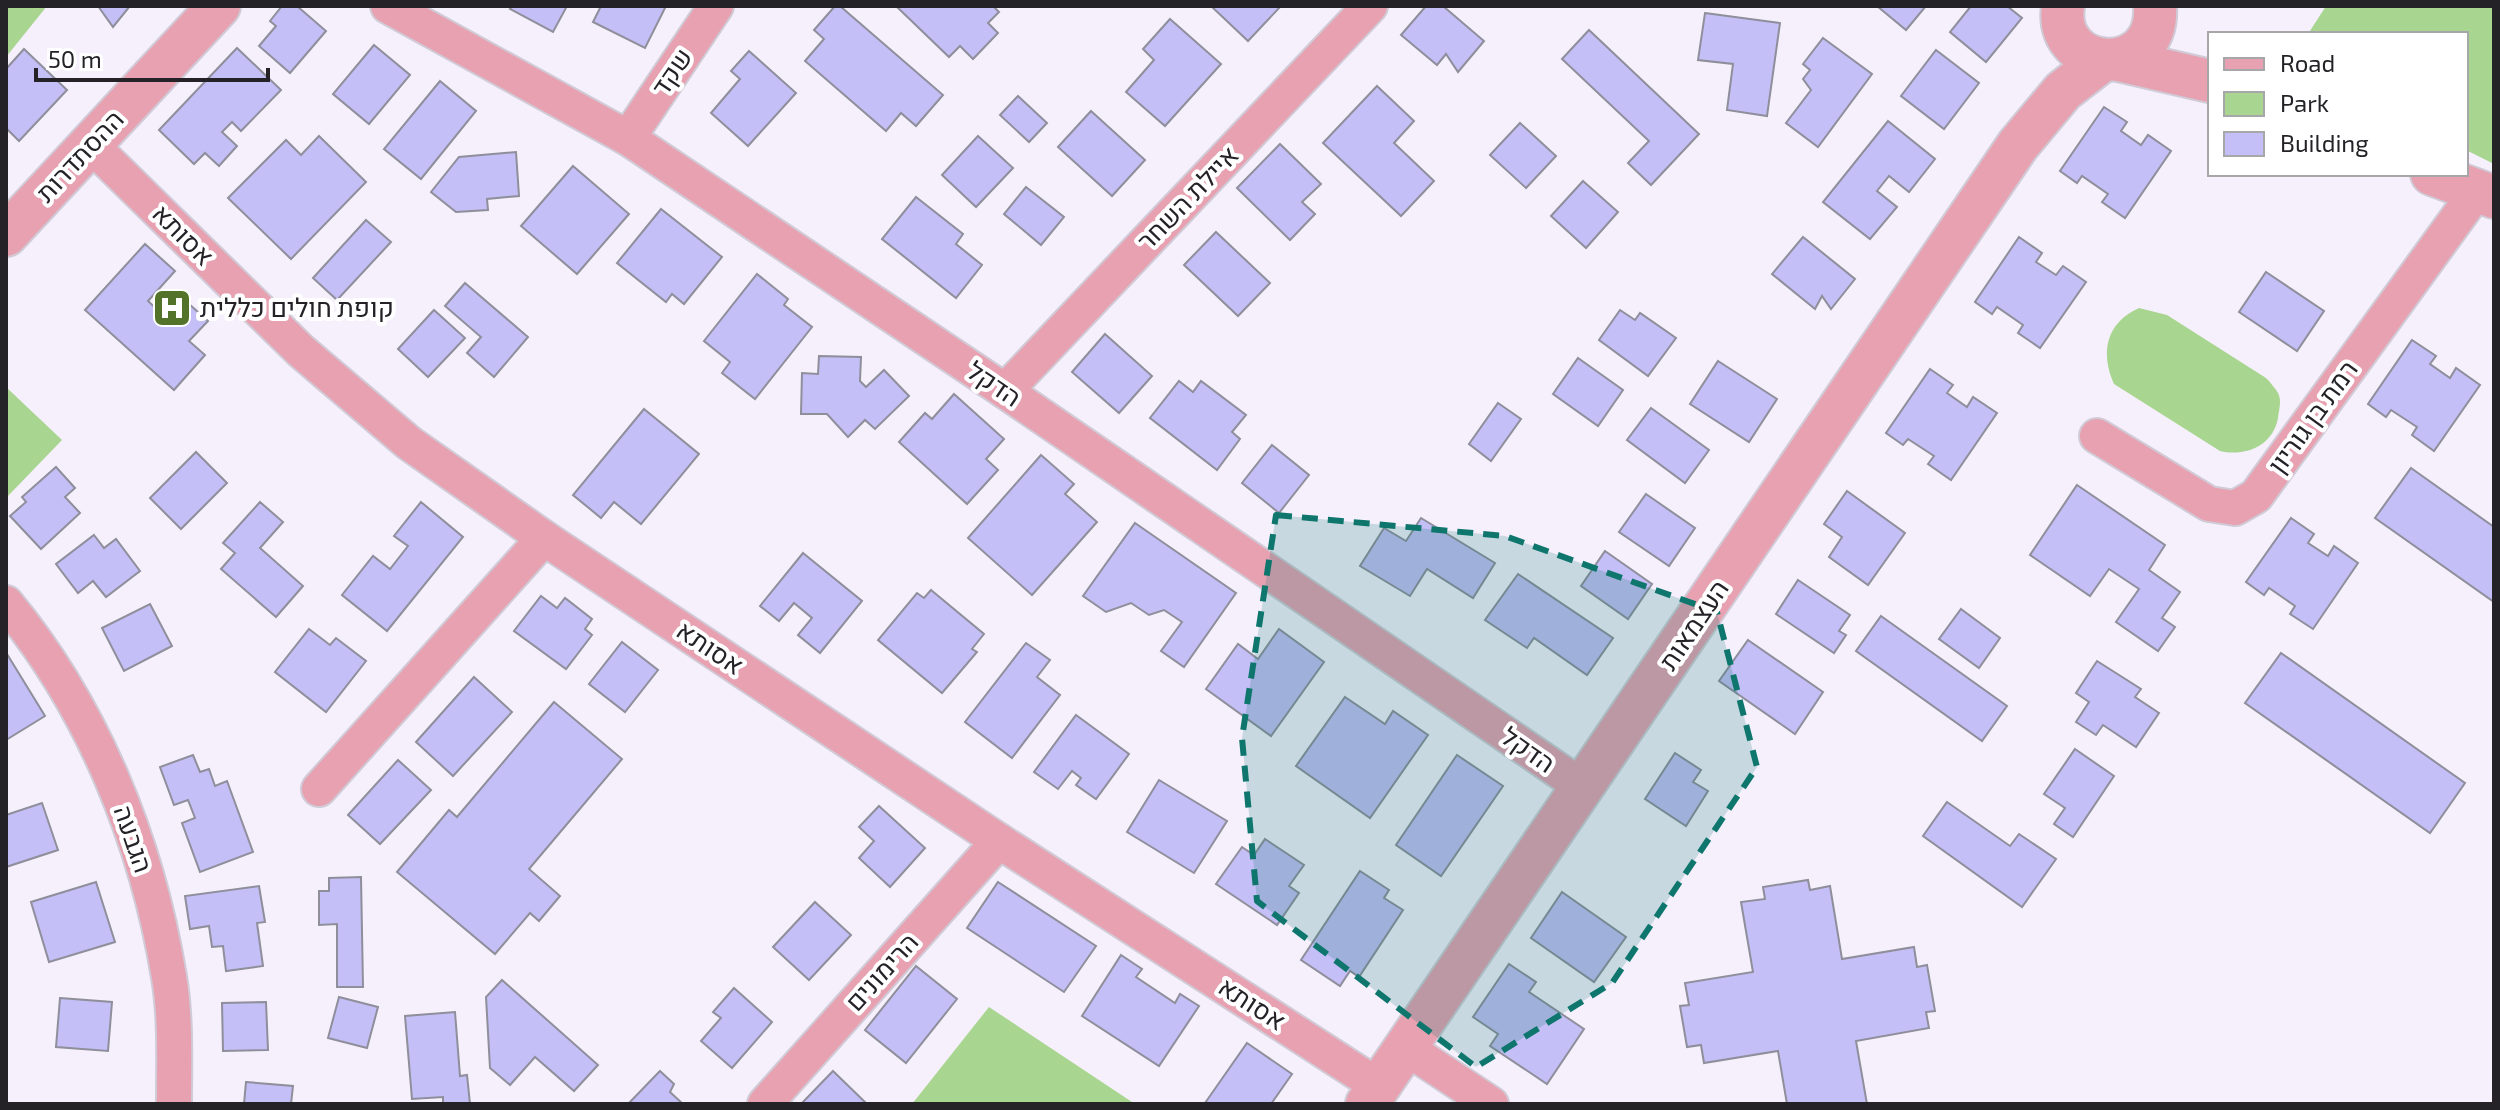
<svg xmlns="http://www.w3.org/2000/svg" width="2500" height="1110" font-family="'Exo 2',Heebo,sans-serif">
<style>
.green{fill:#a8d58f}
.building{fill:#c4bff6;stroke:#8f8e9b;stroke-width:2}
.lines{fill:none;stroke-linecap:round;stroke-linejoin:round}
.minor-casing{stroke:#d0cbd6;stroke-width:38}
.tertiary-casing{stroke:#d0cbd6;stroke-width:46}
.minor{stroke:#e7a1b1;stroke-width:34}
.tertiary{stroke:#e7a1b1;stroke-width:42}
.marked{fill:#0f766e;fill-opacity:0.2;stroke:#0f766e;stroke-width:6;stroke-dasharray:16 10;stroke-linejoin:round}
.labels{text-anchor:middle;stroke-width:8;stroke-linejoin:round;paint-order:stroke}
.street-label{font-size:26px;fill:#242227;stroke:#fff}
.poi-label{font-size:26px;fill:#242227;stroke:#fff;text-anchor:start}
</style>
<rect width="100%" height="100%" fill="#f6f0fd"/>
<!-- green -->
<g class="green">
<path d="M6,6H47L6,57Z"/>
<path d="M2326,6H2494V164L2466,150V34H2308Z"/>
<path d="M2139,308L2167,315L2266,378C2270,382 2275,388 2278,393C2282,401 2279,409 2278,418C2273,446 2245,457 2220,451L2114,384C2100,352 2106,323 2139,308Z"/>
<path d="M6,387L62,440L6,498Z"/>
<path d="M989,1007L1135,1104H912Z"/>
</g>
<!-- building -->
<g class="building">
<path d="M98,6H130L113,27Z"/>
<path d="M282,6H297L326,31L290,73L259,46L276,26L270,21Z"/>
<path d="M512,6H567L553,32L510,9Z"/>
<path d="M601,6H666L645,48L593,22Z"/>
<path d="M835,6H840L943,95L916,126L901,113L886,131L805,61L824,39L814,30Z"/>
<path d="M896,6H993L999,12L988,23L998,33L973,59L960,46L949,57Z"/>
<path d="M1211,6H1281L1248,41Z"/>
<path d="M1426,6H1443L1484,41L1458,72L1446,54L1437,65L1401,35Z"/>
<path d="M1877,6H1926L1906,30Z"/>
<path d="M1971,6H2007L2022,18L1986,62L1950,32Z"/>
<path d="M1705,13L1780,23L1767,116L1727,110L1733,64L1698,60Z"/>
<path d="M1170,19L1221,64L1165,126L1126,92L1154,60L1143,49Z"/>
<path d="M1589,30L1699,134L1651,185L1628,163L1649,141L1562,59Z"/>
<path d="M1823,38L1872,74L1818,147L1786,123L1811,90L1803,79L1810,70L1803,64Z"/>
<path d="M374,45L410,75L369,124L333,94Z"/>
<path d="M237,48L281,90L241,131L232,122L222,132L237,146L219,166L205,153L194,164L159,130Z"/>
<path d="M24,49L67,90L19,141L6,128V69Z"/>
<path d="M1936,50L1979,83L1944,129L1901,96Z"/>
<path d="M749,51L796,93L748,146L711,113L740,79L731,71Z"/>
<path d="M440,81L476,111L421,179L384,149Z"/>
<path d="M1377,86L1414,121L1394,143L1434,181L1401,216L1323,143Z"/>
<path d="M1018,96L1047,123L1029,142L1000,115Z"/>
<path d="M2104,107L2127,122L2121,131L2141,145L2148,135L2171,151L2125,218L2102,202L2108,194L2082,176L2077,183L2060,171Z"/>
<path d="M1091,111L1145,160L1112,196L1058,147Z"/>
<path d="M1888,121L1935,159L1909,192L1889,176L1877,191L1897,207L1870,239L1823,202Z"/>
<path d="M1520,123L1556,156L1526,188L1490,155Z"/>
<path d="M319,136L366,182L291,259L228,198L286,140L301,155Z"/>
<path d="M978,136L1013,168L976,207L942,175Z"/>
<path d="M1280,144L1321,184L1302,202L1315,214L1290,240L1237,188Z"/>
<path d="M516,152L519,196L487,199L488,210L456,212L431,192L459,157Z"/>
<path d="M573,166L629,214L577,274L521,226Z"/>
<path d="M1583,181L1618,212L1586,248L1551,216Z"/>
<path d="M1026,187L1064,217L1041,245L1004,214Z"/>
<path d="M916,197L963,234L956,244L982,265L956,298L882,239Z"/>
<path d="M661,209L722,257L684,304L672,294L666,302L617,263Z"/>
<path d="M366,220L391,242L337,300L313,278Z"/>
<path d="M1216,232L1270,283L1238,316L1184,265Z"/>
<path d="M1803,237L1855,279L1831,309L1822,296L1815,309L1772,274Z"/>
<path d="M2019,237L2042,253L2036,262L2056,275L2063,266L2086,282L2040,348L2018,333L2023,325L1997,307L1992,314L1975,302Z"/>
<path d="M145,244L175,271L148,301L162,314L179,295L208,321L189,341L205,355L174,390L85,310Z"/>
<path d="M2266,272L2324,311L2297,351L2239,312Z"/>
<path d="M757,274L788,299L784,305L812,327L755,399L722,373L730,362L704,341Z"/>
<path d="M465,283L528,337L494,377L467,353L481,337L445,306Z"/>
<path d="M434,310L465,338L428,377L398,349Z"/>
<path d="M1620,310L1635,320L1640,313L1676,338L1648,376L1599,340Z"/>
<path d="M1105,334L1152,376L1119,413L1072,372Z"/>
<path d="M2412,340L2436,356L2430,364L2450,378L2456,368L2480,385L2434,451L2412,435L2417,427L2391,410L2386,417L2368,404Z"/>
<path d="M819,356L861,357L860,381L866,387L884,370L909,396L875,429L865,420L848,437L827,414H801L802,373L818,374Z"/>
<path d="M1578,358L1623,390L1598,426L1553,394Z"/>
<path d="M1718,361L1777,399L1749,442L1690,404Z"/>
<path d="M1930,369L1953,385L1947,393L1967,407L1973,397L1997,413L1951,480L1928,464L1934,456L1908,439L1903,445L1886,433Z"/>
<path d="M1179,381L1193,392L1201,381L1246,415L1232,432L1240,439L1217,470L1150,418Z"/>
<path d="M954,394L1004,439L986,459L998,470L967,504L899,442L925,413L932,419Z"/>
<path d="M1498,403L1521,419L1491,461L1469,444Z"/>
<path d="M1651,408L1709,450L1685,483L1627,440Z"/>
<path d="M644,409L699,454L641,524L614,502L601,518L573,495Z"/>
<path d="M1272,445L1309,475L1279,513L1242,483Z"/>
<path d="M196,452L227,483L181,529L150,498Z"/>
<path d="M1041,455L1074,484L1065,494L1097,522L1032,595L968,538Z"/>
<path d="M56,467L75,488L65,497L80,513L41,549L10,516L26,502L22,497Z"/>
<path d="M2411,468L2494,527V602L2375,518Z"/>
<path d="M2077,485L2165,545L2149,570L2180,592L2162,618L2175,627L2158,651L2116,622L2139,589L2109,569L2090,596L2030,555Z"/>
<path d="M1847,491L1905,533L1868,585L1829,557L1842,537L1824,524Z"/>
<path d="M1646,494L1695,528L1669,566L1619,532Z"/>
<path d="M260,502L283,522L260,548L303,586L276,617L221,569L235,553L223,543Z"/>
<path d="M421,502L463,537L387,631L342,595L373,556L390,569L408,546L394,536Z"/>
<path d="M1421,518L1495,563L1473,598L1427,569L1410,596L1360,566L1384,528L1406,541Z"/>
<path d="M2291,518L2314,534L2308,543L2328,556L2334,546L2358,563L2313,629L2290,614L2295,606L2269,588L2264,595L2246,582Z"/>
<path d="M1135,523L1236,593L1184,667L1161,651L1182,622L1164,610L1149,615L1131,603L1106,612L1083,596Z"/>
<path d="M94,535L104,548L116,539L140,571L106,597L93,581L78,593L56,564Z"/>
<path d="M1605,551L1652,584L1628,619L1581,586Z"/>
<path d="M803,553L862,601L820,653L798,635L812,618L794,603L779,621L760,606Z"/>
<path d="M1518,574L1613,638L1587,675L1534,638L1527,648L1485,620Z"/>
<path d="M1798,580L1850,615L1839,631L1846,635L1834,653L1776,614Z"/>
<path d="M931,590L984,634L972,649L977,652L942,693L878,640L917,593L924,598Z"/>
<path d="M541,596L557,608L565,598L592,619L585,629L592,635L566,669L514,631Z"/>
<path d="M150,604L172,646L124,671L102,628Z"/>
<path d="M1961,609L2000,638L1979,668L1939,639Z"/>
<path d="M1881,616L2007,706L1982,741L1856,651Z"/>
<path d="M309,629L330,645L336,638L366,661L326,712L275,672Z"/>
<path d="M1279,629L1324,662L1271,736L1206,689L1238,644L1258,659Z"/>
<path d="M1748,640L1823,692L1795,734L1719,681Z"/>
<path d="M622,642L658,670L625,712L589,684Z"/>
<path d="M1026,643L1050,660L1037,677L1060,695L1012,758L965,722Z"/>
<path d="M2281,653L2465,783L2430,833L2245,703Z"/>
<path d="M7,654L45,716L6,740V655Z"/>
<path d="M2097,661L2141,689L2135,697L2159,713L2136,747L2103,725L2096,735L2076,722L2089,702L2076,693Z"/>
<path d="M474,677L512,712L453,776L416,742Z"/>
<path d="M1345,697L1385,724L1393,711L1428,735L1370,818L1296,766Z"/>
<path d="M554,702L622,759L529,869L560,896L539,921L530,913L495,954L397,872L449,810L457,817Z"/>
<path d="M1076,715L1129,754L1096,799L1076,785L1081,778L1072,771L1058,789L1034,772Z"/>
<path d="M2075,749L2114,776L2073,837L2054,824L2065,808L2044,794Z"/>
<path d="M1675,753L1701,770L1693,782L1708,791L1686,826L1645,799Z"/>
<path d="M193,755L200,772L209,769L215,786L227,781L253,852L200,872L182,823L195,818L188,800L174,805L160,767Z"/>
<path d="M1457,755L1503,786L1441,876L1396,845Z"/>
<path d="M398,760L431,790L380,844L348,815Z"/>
<path d="M1159,780L1227,821L1194,873L1127,832Z"/>
<path d="M1947,802L2010,846L2019,834L2056,859L2022,907L1923,836Z"/>
<path d="M42,803L58,850L6,867V815Z"/>
<path d="M879,806L925,848L890,887L859,858L874,841L859,827Z"/>
<path d="M1265,839L1304,865L1289,886L1299,893L1277,925L1216,884L1242,847L1254,855Z"/>
<path d="M1360,871L1389,890L1384,898L1403,910L1359,977L1350,971L1340,986L1301,960Z"/>
<path d="M361,877L363,987H337V924L319,925V891H329V878Z"/>
<path d="M1808,880L1810,890L1830,886L1842,959L1914,947L1917,967L1927,965L1935,1011L1926,1012L1929,1028L1856,1041L1867,1104H1787L1778,1051L1704,1063L1701,1045L1687,1047L1680,1006L1689,1005L1685,983L1753,972L1741,902L1765,899L1763,887Z"/>
<path d="M96,882L115,942L49,962L31,902Z"/>
<path d="M998,882L1096,946L1064,992L967,928Z"/>
<path d="M259,886L265,922L257,923L263,966L226,971L223,946L212,947L209,926L190,929L185,896Z"/>
<path d="M1562,892L1626,937L1594,982L1531,938Z"/>
<path d="M815,902L851,935L809,980L773,947Z"/>
<path d="M1121,955L1142,969L1136,977L1175,1003L1180,994L1199,1006L1159,1066L1082,1016Z"/>
<path d="M1509,964L1536,982L1529,992L1584,1029L1547,1084L1490,1046L1498,1034L1473,1017Z"/>
<path d="M916,966L957,999L906,1063L865,1030Z"/>
<path d="M502,980L598,1065L574,1091L535,1057L510,1085L490,1068L486,997Z"/>
<path d="M734,988L772,1022L732,1068L701,1041L721,1018L713,1012Z"/>
<path d="M339,997L378,1007L367,1048L328,1038Z"/>
<path d="M60,998L112,1002L108,1051L56,1047Z"/>
<path d="M266,1002L268,1050L223,1051L222,1003Z"/>
<path d="M455,1012L460,1076L467,1075L470,1104H443V1097L412,1099L405,1016Z"/>
<path d="M1247,1043L1292,1074L1271,1104H1207L1205,1103Z"/>
<path d="M660,1071L674,1084L670,1092L683,1104H628Z"/>
<path d="M833,1071L867,1104H801Z"/>
<path d="M246,1082L293,1086L291,1104H244Z"/>
</g>
<g class="lines">
<defs>
<g id="minor">
<path d="M388,6L628,138L1005,391L1584,788"/>
<path d="M628,138L716,6"/>
<path d="M91,145L301,351L409,443L544,538L999,841L1380,1087"/>
<path d="M1005,391L1370,6"/>
<path d="M2097,436L2209,504L2235,508L2256,496L2477,191"/>
<path d="M6,603C93,708 147,842 169,977C176,1018 174,1062 174,1104"/>
<path d="M319,789L544,538"/>
<path d="M1405,1047L1491,1104"/>
<path d="M765,1104L999,841"/>
</g>
<g id="tertiary">
<path d="M2063,6C2053,74 2160,81 2155,6"/>
<path d="M2119,60L2210,81"/>
<path d="M2432,174L2494,197"/>
<path d="M6,235L219,6"/>
<path d="M1367,1104L2018,145L2063,91L2103,60"/>
</g>
</defs>
<!-- minor casing -->
<use href="#minor" class="minor-casing"/>
<!-- tertiary casing -->
<use href="#tertiary" class="tertiary-casing"/>
<!-- minor -->
<use href="#minor" class="minor"/>
<!-- tertiary -->
<use href="#tertiary" class="tertiary"/>
</g>
<!-- marked area -->
<path class="marked" d="M1276,515L1505,536L1717,612L1757,767L1612,983L1476,1067L1257,901L1242,738Z"/>
<!-- icons -->
<defs>
<symbol id="hospital-square" viewBox="-11 -11 22 22"><rect x="-9" y="-9" width="18" height="18" rx="4" fill="#53732a" stroke="#fff"/><path d="M-5-5h3v3.5h4V-5h3V5h-3V1.5h-4V5h-3Z" fill="#fff"/></symbol>
</defs>
<g fill-rule="evenodd">
<use href="#hospital-square" x="150" y="286" width="44" height="44"/>
</g>
<g class="labels">
<!-- street labels -->
<g class="street-label">
<text transform="translate(672 72) rotate(-56)" y="9">שקד</text>
<text transform="translate(80 156) rotate(-47)" y="9">ההסתדרות</text>
<text transform="translate(1188 198) rotate(-46)" y="9">איילת השחר</text>
<text transform="translate(183 235) rotate(45)" y="9">אסותא</text>
<text transform="translate(994 384) rotate(34)" y="9">הדקל</text>
<text transform="translate(2313 417) rotate(-54)" y="9">רמת בן גוריון</text>
<text transform="translate(1694 625) rotate(-56)" y="9">העצמאות</text>
<text transform="translate(710 648) rotate(34)" y="9">אסותא</text>
<text transform="translate(1528 750) rotate(35)" y="9">הדקל</text>
<text transform="translate(133 839) rotate(71)" y="9">הגבעה</text>
<text transform="translate(882 972) rotate(-48)" y="9">הרימונים</text>
<text transform="translate(1252 1004) rotate(33)" y="9">אסותא</text>
</g>
<!-- poi labels -->
<g class="poi-label">
<text x="200" y="317">קופת חולים כללית</text>
</g>
</g>
<!-- border -->
<rect width="2500" height="1110" fill="none" stroke="#242227" stroke-width="16"/>
<!-- legend -->
<rect x="2208" y="32" width="260" height="144" fill="#ffffff" stroke="#a7a7a9" stroke-width="2"/>
<rect x="2224" y="58" width="40" height="12" fill="#e7a1b1" stroke="#a7a7a9" stroke-width="2"/>
<text x="2280" y="72" font-size="24" fill="#242227">Road</text>
<rect x="2224" y="92" width="40" height="24" fill="#a8d58f" stroke="#a7a7a9" stroke-width="2"/>
<text x="2280" y="112" font-size="24" fill="#242227">Park</text>
<rect x="2224" y="132" width="40" height="24" fill="#c4bff6" stroke="#a7a7a9" stroke-width="2"/>
<text x="2280" y="152" font-size="24" fill="#242227">Building</text>
<!-- scale -->
<path d="M36 68v12h232v-12" fill="none" stroke="#242227" stroke-width="4"/>
<text x="48" y="68" font-size="24" fill="#242227" stroke="#ffffff" stroke-width="6" paint-order="stroke">50 m</text>
</svg>
